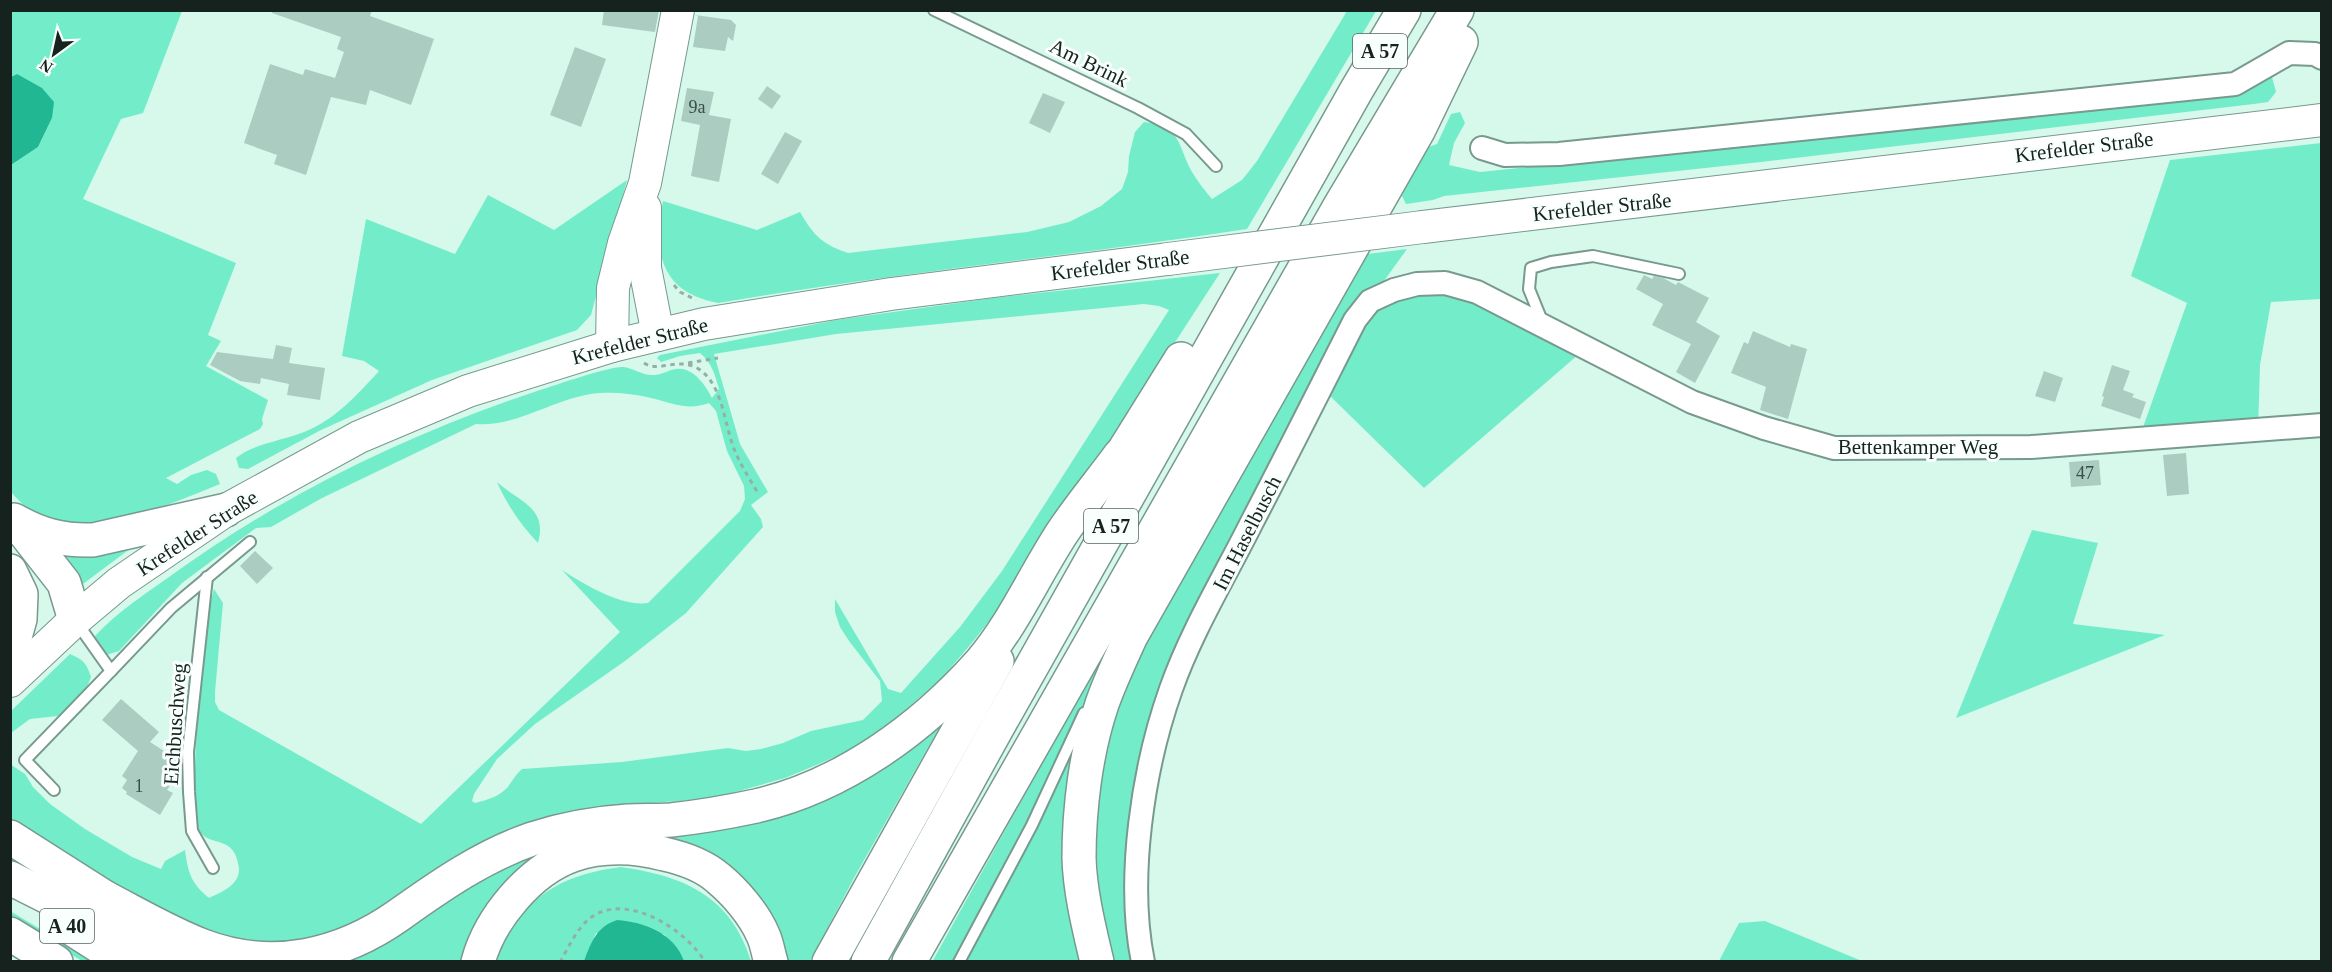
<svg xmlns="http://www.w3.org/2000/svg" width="2332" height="972" font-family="'Times New Roman',serif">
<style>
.green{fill:#73edc9;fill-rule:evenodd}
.water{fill:#21b793}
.building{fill:#abcdc1}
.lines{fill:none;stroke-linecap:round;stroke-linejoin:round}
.service-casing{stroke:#78998e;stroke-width:14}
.minor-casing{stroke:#78998e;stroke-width:26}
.secondary-casing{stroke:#78998e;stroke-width:34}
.motorway-casing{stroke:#78998e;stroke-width:36}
.path{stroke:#94b0a6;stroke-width:3;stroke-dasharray:4.5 4.5;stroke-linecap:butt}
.service{stroke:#fff;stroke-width:10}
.minor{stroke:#fff;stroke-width:22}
.secondary{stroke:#fff;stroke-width:32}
.motorway{stroke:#fff;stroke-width:33}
.secondary-bridge-casing{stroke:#78998e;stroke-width:34;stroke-linecap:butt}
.secondary-bridge{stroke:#fff;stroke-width:32}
.labels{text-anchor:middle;stroke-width:6;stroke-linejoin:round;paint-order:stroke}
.number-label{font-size:18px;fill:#3a4d46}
.shield{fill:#f8fffc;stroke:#596460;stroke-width:1.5}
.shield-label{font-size:20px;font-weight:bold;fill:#15221d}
.street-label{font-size:21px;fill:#15221d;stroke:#f8fffc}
</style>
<rect width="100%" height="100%" fill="#d6f9ec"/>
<!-- green -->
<g class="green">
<path d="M10,11H182L143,113L121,119L83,199L236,263L208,335L221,341L206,366L268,400L262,419L263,424L260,429L166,478L177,484L191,475L207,470L216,474L220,484C178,501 89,540 46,521C31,514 22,504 11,492V165L38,147L52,118L17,74L11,77Z"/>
<path d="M1347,11H1376L1247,229C1071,256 894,273 718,303C660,292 653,252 663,201L757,230L800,212C814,236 822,244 848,253L1027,232L1069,222L1101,206L1122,189L1128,172L1129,156L1135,132L1144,122C1182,126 1177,145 1192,172C1198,182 1205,191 1212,199L1242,180L1257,161Z"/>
<path d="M2272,77L2276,92L2268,102L2254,104L1761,162L1444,196L1433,200L1406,204L1399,190L1423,149L1437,144L1451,114L1460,112L1465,123L1454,143L1449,165L1480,172L1768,142L1935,127L2244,88L2260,84Z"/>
<path d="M2321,143V299L2271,302L2260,365L2258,431L2142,430L2187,303L2131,276L2170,160Z"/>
<path d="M627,180L591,315L577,330L432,380L321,430L248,469L239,468L236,458C255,443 282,441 304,432C336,419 356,396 379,371L364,361L342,356L366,219L455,254L488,195L554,230Z"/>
<path d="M1407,249L1381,285L1155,713L1139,961L1114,962C1094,892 1091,819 1105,748C1112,714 1127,681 1141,649L1360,255Z"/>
<path d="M1220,273L1072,501L1001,606L971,644L940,680L883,729L852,749L819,764L785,778L725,795L694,800L636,804L586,811L549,818L511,828L454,857L361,920L308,942L253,947L188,928L11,825L10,764L25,774L33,787L50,804L85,829L132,857L161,869L165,861L185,850C188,873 191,883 209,898C222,892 240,885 239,868C235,833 208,848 199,830C197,826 198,817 197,812C192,772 197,734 200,694C203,659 204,623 214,589L223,603L215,692V702L219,710L421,824L620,632L562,570C584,584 621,607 648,603L740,511L745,499L744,486L727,451L716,411L709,403C688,411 672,403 651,398C635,394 617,392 600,393C557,396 519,427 476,424L322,498L271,527L256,528L182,583L119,651L106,655L98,649L95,636C118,611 148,592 176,572C287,492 411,433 540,390C556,385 610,366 623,367C634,368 643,376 654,375C661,375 669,370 676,369C692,366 706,385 712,398L719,389C715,375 712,363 700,353L680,356L661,362L657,358L660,355L836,320L993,298ZM1144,304L1159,306L1169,310L1002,571L960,627L901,693L888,689L835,599V612L840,627L849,641L880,681L882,701L863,720L811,731L783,743L761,749L746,751L728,748L622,762L522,769C515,775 512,782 507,788C498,797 487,800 475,803L472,801L474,794L497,759L535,724L625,661L686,613L763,527L761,519L751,505L768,492L740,444L714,354L836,334Z"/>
<path d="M1419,289L1475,297L1579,354L1424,488L1326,392L1375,306Z"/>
<path d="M497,482C519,502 548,507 538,543C521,525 507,505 497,482Z"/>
<path d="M2032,530L2098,543L2073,624L2165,635L1956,718Z"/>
<path d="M143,539L83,584H80L51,546Z"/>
<path d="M1109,643L1114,646L1089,693L1088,961L932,962Z"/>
<path d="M70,654C83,659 87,664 91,677L83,697L71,707L58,716L30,719L11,733V711Z"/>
<path d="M954,702L855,876L810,961H779L722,872L592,845L469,961L327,962L508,857L717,821Z"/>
<path d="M621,867C684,876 731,896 751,961H684L664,934L596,933L584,961L496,962C519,900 557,875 621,867Z"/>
<path d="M10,911L94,961H82L11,919Z"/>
<path d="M1765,921L1857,959L1862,961H1719L1739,923Z"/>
</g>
<!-- water -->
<g class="water">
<path d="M17,74L42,88L54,102L52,118L38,147L11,165V77Z"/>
<path d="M617,920C644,922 674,933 684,961H584C591,943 596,927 617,920Z"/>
</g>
<!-- building -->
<g class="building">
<path d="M272,10H372L370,16L434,39L411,105L370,90L366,105L331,97L306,175L274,164L277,155L244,143L270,64L303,75L305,69L335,78L344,52L337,49L341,37L272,13Z"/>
<path d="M604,10H659L655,32L602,25Z"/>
<path d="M695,15L731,20L736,25L733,41L728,37L725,51L693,47L698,16Z"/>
<path d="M575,47L606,59L581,127L550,115Z"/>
<path d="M767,86L781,96L772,109L758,99Z"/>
<path d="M687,88L714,92L709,115L731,119L719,182L691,176L700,125L681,121Z"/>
<path d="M1043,93L1065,102L1050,133L1029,123Z"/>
<path d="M785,132L802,141L778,184L761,174Z"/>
<path d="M1644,275L1652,279L1654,276L1663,278L1676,285L1678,282L1709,298L1696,322L1720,336L1695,383L1676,372L1691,344L1652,325L1663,304L1636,289Z"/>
<path d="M1753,331L1790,347L1791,344L1807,349L1788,419L1760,410L1766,387L1731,373L1744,342L1748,344Z"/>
<path d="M276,345L292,348L289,363L325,368L320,400L287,395L289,384L261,378L260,384L240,381L210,365L217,352L273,359Z"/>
<path d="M2112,365L2130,371L2123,390L2134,394L2132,397L2146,402L2140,419L2101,406L2104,397L2102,396Z"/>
<path d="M2044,371L2063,378L2055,402L2035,396Z"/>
<path d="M2186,453L2189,494L2167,496L2163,455Z"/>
<path d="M2099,460L2101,485L2071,487L2069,462Z"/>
<path d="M255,551L273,568L257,584L240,566Z"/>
<path d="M121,699L159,732L150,742L181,762V769L167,790L173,793L160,815L126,794L127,792L122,788L127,780L122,776L138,751L102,720Z"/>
</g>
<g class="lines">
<defs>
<g id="service">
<path d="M934,10L1138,108L1186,134L1216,166"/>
<path d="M1542,321L1529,289L1531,268L1551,262L1593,256L1679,274"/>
<path d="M207,577L188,752L189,792L192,831L213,868"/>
<path d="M111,671L171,608L250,542"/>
<path d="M54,790L25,760L111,671L77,623"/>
<path d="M959,962L1032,825L1084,713"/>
</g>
<g id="minor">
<path d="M1482,148L1505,155L1559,154L2235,84L2289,53L2315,54L2322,58"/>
<path d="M1143,962C1126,879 1143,768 1171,689C1191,632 1225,576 1252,522C1287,455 1321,387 1355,320L1370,301L1394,290L1417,284L1445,283L1477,292L1692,402L1764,428L1834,448L2031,447L2322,425"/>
</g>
<g id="secondary">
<path d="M645,208V268L658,335"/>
<path d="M1423,227C1723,194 2022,153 2322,120"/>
<path d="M612,346L613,288L624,243L645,183L678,10"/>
<path d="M10,681L75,620L119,583L226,510L359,437L468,391L612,346L704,324L891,294L1168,259"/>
</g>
<g id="motorway">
<path d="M1110,473L1181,359"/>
<path d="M14,520C40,535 63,541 93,540L226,510"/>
<path d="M17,523L64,583L75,620"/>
<path d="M10,571L21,594L20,619L10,655"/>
<path d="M10,837L123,909"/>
<path d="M10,878L177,962"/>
<path d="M104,897C137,914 169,933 203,946C272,972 341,956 399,915C441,885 483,856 532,839C563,829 596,823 628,821C642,820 657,821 671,820C699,817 728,812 756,806C843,786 921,729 980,663C1013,625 1034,576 1062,533C1080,506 1101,481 1120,455"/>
<path d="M74,930L124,962"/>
<path d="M10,934L56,962"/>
<path d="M478,962C490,918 530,870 573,855C601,845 635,846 664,854C682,858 703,865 718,878C735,892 754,914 763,935C767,943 768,953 771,962"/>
<path d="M829,962L997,661"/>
<path d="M868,962L997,728L1356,91L1404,10"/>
<path d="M909,962L1340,206L1457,10"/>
<path d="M1097,962C1089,928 1080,892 1079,858C1079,808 1086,751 1102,704C1110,681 1121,658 1131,636L1419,129L1461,42"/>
</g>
</defs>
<!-- service casing -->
<use href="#service" class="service-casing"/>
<!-- minor casing -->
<use href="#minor" class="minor-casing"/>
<!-- secondary casing -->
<use href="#secondary" class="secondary-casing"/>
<!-- motorway casing -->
<use href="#motorway" class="motorway-casing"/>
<!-- path -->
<g class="path">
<path d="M674,285L680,292L696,300"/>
<path d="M644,363C659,373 677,357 697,368C722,382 724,422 733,446C739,463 750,479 759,495"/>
<path d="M688,363L718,358"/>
<path d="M560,962C568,948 577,929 589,919C624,890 686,929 705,962"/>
</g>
<!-- service -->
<use href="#service" class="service"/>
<!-- minor -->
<use href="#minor" class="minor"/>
<!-- secondary -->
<use href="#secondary" class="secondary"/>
<!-- motorway -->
<use href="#motorway" class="motorway"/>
<defs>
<path id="secondary-bridge" d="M1168,259L1423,227"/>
</defs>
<!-- secondary-bridge casing -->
<use href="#secondary-bridge" class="secondary-bridge-casing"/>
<!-- secondary-bridge -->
<use href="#secondary-bridge" class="secondary-bridge"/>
</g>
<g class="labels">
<!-- number labels -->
<g class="number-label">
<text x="697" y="113">9a</text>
<text x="2085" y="479">47</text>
<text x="139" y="792">1</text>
</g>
<!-- shield labels -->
<g class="shield">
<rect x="1353" y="34" width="54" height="34" rx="4.5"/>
<rect x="1084" y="509" width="54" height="34" rx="4.5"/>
<rect x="40" y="909" width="54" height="34" rx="4.5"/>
</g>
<g class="shield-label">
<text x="1380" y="58">A 57</text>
<text x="1111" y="533">A 57</text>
<text x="67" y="933">A 40</text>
</g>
<!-- street labels -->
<g class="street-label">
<text transform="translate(1089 63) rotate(26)" y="7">Am Brink</text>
<text transform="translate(2084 147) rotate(-7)" y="7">Krefelder Straße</text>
<text transform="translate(1602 207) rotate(-6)" y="7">Krefelder Straße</text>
<text transform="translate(1120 265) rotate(-7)" y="7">Krefelder Straße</text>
<text transform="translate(640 341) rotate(-14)" y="7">Krefelder Straße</text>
<text x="1918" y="454">Bettenkamper Weg</text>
<text transform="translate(197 533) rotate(-33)" y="7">Krefelder Straße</text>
<text transform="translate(1247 533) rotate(-63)" y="7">Im Haselbusch</text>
<text transform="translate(175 724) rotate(-86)" y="7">Eichbuschweg</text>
</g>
</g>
<!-- border -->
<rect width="2332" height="972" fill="none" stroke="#15221d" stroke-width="24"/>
<!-- north arrow -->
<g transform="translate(54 54) rotate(213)" stroke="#f8fffc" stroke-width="4.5" paint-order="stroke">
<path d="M0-4.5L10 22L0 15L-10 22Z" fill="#15221d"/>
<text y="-9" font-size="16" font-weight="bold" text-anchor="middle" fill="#15221d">N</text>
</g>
</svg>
